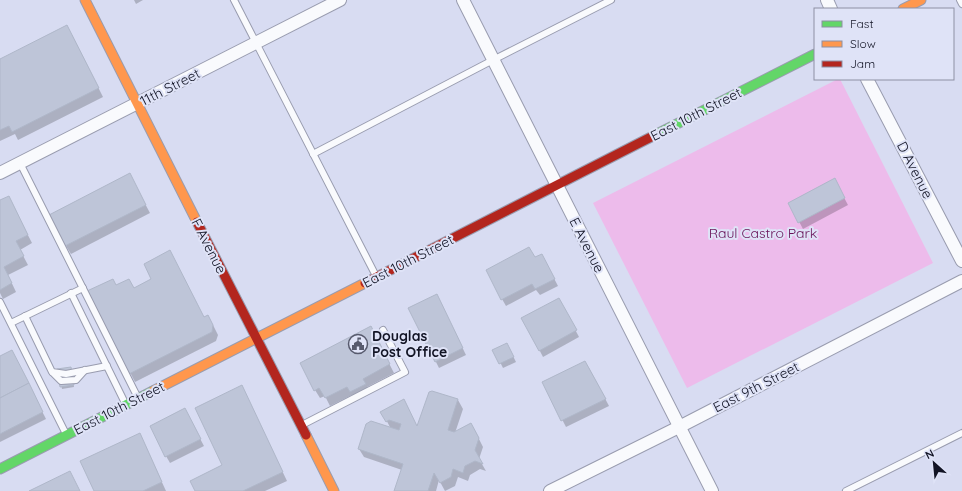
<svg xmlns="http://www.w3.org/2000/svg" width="962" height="491" font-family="Quicksand,sans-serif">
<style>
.green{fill:#edbbeb}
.shadow{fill:#0003}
.building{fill:#bec5d8;stroke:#afb7c9}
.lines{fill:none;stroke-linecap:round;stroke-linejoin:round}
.lane-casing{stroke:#999caf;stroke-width:8}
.street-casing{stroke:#999caf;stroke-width:14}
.fast-casing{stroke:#999caf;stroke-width:11}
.slow-casing{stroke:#999caf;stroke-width:11}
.jam-casing{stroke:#999caf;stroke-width:11}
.lane{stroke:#f9fafd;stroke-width:6}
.street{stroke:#f9fafd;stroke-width:12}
.fast{stroke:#63d668;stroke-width:9}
.slow{stroke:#ff974d;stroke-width:9}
.jam{stroke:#b3261e;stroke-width:9}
.labels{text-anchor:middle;stroke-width:4;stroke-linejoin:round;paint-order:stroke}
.street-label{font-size:14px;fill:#121425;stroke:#dfe3f7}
.park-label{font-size:14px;fill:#681158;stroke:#dfe3f7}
.poi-label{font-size:14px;font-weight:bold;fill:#121425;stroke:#dfe3f7;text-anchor:start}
</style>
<rect width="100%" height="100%" fill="#d8dcf2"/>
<!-- green -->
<path class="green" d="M838,79H840L933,263L687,388L593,203Z"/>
<!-- shadow -->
<g class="shadow">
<path d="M134,0H143L136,4Z"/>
<path d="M72,35L103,97L18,140L15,134L0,141V60Z"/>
<path d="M834,179L848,205L803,229L789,203Z"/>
<path d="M134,183L150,213L71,254L66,246Z"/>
<path d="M0,201L13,206L32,243L20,250L28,265L8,275L16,292L3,299L0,293Z"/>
<path d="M545,261L558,286L540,295L536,290L506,306L502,299Z"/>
<path d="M116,286L134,289L204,318L213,325L218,335L216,341L135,382L89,292Z"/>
<path d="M559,299L579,337L543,357L523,318Z"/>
<path d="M440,302L466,355L439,368L409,308Z"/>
<path d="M375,336L394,373L367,387L370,393L355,400L352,395L330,406L325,396L320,398L315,390Z"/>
<path d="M509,348L516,362L503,368L494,350Z"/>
<path d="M0,357L16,360L46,419L0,442Z"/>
<path d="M589,368L609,406L566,427L543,382Z"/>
<path d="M58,370H71L74,387L62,389Z"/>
<path d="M432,392L458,400L463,409L455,433H476L483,447L479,459L486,471L480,469L470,475L468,481L458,477L455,486L445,491L439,480L436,491H395L402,470L364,457L359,449L391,429L382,412L418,428Z"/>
<path d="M246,395L287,481L265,491H196L223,466Z"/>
<path d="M188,416L204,446L170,463L166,456Z"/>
<path d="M144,443L166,491H95Z"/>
</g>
<!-- building -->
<g class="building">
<path d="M67,25L99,88L12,132L9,126L0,130V59Z"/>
<path d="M130,173L146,205L65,246L49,215Z"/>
<path d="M835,178L845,198L798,223L788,203Z"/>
<path d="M9,196L28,235L16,241L24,256L4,267L12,283L0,290V200Z"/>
<path d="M529,247L535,257L542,254L555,279L535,289L532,284L501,300L486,270Z"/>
<path d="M170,250L204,317L208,315L213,325L212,332L129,374L87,291L113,279L116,285L129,279L134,288L151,279L144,264Z"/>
<path d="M437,294L463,348L435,362L408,308Z"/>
<path d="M559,298L577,330L539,351L521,318Z"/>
<path d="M371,326L390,364L363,379L366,384L350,392L347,387L325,398L319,388L314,391L300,363Z"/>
<path d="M507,343L514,357L499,364L492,350Z"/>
<path d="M12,350L29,383L0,398V356Z"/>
<path d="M585,361L606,399L561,421L542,382Z"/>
<path d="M71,367L74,385L60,387L57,369Z"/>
<path d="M29,383L43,412L0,434V398Z"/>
<path d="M242,385L283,472L243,491H195L190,481L222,465L195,408Z"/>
<path d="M432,391L458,399L448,430L454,432L471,423L479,438L475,450L483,464L475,461L465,466L463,473L453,469L451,477L440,483L434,473L428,491H394L403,464L358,449L366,424L371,421L399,430L401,424L389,420L386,422L380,412L404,399L417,426L429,392Z"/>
<path d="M185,408L201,439L165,457L150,426Z"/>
<path d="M140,433L162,482L143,491H94L80,461Z"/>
<path d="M70,471L80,491H29Z"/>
</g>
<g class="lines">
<defs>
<g id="lane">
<path d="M234,0L376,276"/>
<path d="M960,0L962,4"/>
<path d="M313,154L493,60L611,0"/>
<path d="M20,163L138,398"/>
<path d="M71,293L125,403"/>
<path d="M0,302L66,434"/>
<path d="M25,316L52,372L66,374L107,366"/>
<path d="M11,323L83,288"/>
<path d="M53,373L61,381L76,380L85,370"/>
<path d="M302,425L405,372L383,330"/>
<path d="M846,491L962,433"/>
</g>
<g id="street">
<path d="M463,0L712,491"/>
<path d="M827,0L831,9"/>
<path d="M867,79L962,261"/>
<path d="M0,173L340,0"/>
<path d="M550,491L679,427L962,281"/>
</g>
<g id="fast">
<path d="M655,135L815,54"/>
<path d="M0,469L153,391"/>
</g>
<g id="slow">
<path d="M85,0L197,222"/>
<path d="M903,9L921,0"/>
<path d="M153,391L365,283"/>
<path d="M306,435L334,491"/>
</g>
<g id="jam">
<path d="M197,222L306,435"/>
<path d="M365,283L655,135"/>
</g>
</defs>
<!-- lane casing -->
<use href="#lane" class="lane-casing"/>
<!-- street casing -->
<use href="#street" class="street-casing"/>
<!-- fast casing -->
<use href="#fast" class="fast-casing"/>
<!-- slow casing -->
<use href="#slow" class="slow-casing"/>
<!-- jam casing -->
<use href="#jam" class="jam-casing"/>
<!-- lane -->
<use href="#lane" class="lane"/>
<!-- street -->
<use href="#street" class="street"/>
<!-- fast -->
<use href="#fast" class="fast"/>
<!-- slow -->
<use href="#slow" class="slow"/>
<!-- jam -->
<use href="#jam" class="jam"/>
</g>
<!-- icons -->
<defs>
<symbol id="civic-ring" viewBox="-11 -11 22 22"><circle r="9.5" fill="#dfe3f7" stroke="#575a6d" stroke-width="1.5"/><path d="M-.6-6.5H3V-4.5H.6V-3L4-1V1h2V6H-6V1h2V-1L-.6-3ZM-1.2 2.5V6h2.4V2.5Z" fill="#575a6d"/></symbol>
</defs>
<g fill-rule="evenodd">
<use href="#civic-ring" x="347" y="333" width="22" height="22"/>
</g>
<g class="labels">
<!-- street labels -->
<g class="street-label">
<text transform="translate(170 87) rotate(-27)" y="5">11th Street</text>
<text transform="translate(696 114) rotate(-27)" y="5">East 10th Street</text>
<text transform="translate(915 170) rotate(63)" y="5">D Avenue</text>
<text transform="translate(587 245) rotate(63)" y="5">E Avenue</text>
<text transform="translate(209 246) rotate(63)" y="5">F Avenue</text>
<text transform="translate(408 261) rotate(-27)" y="5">East 10th Street</text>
<text transform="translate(756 387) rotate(-27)" y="5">East 9th Street</text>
<text transform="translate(119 408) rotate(-27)" y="5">East 10th Street</text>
</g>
<!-- park labels -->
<g class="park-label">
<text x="763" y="238">Raul Castro Park</text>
</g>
<!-- poi labels -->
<g class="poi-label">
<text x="372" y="341">Douglas<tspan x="372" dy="16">Post Office</tspan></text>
</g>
</g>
<!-- legend -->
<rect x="814" y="8" width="140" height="72" fill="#dfe3f7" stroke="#8d90a3"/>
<rect x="822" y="21" width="20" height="6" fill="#63d668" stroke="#8d90a3"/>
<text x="850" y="28" font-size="12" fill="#121425">Fast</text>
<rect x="822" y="41" width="20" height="6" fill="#ff974d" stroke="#8d90a3"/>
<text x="850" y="48" font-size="12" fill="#121425">Slow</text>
<rect x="822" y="61" width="20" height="6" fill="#b3261e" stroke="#8d90a3"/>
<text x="850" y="68" font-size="12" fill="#121425">Jam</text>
<!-- north arrow -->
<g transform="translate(934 463) rotate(333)" stroke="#dfe3f7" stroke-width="3" paint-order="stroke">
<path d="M0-3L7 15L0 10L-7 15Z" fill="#121425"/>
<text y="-6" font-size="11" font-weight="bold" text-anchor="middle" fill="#121425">N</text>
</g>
</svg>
